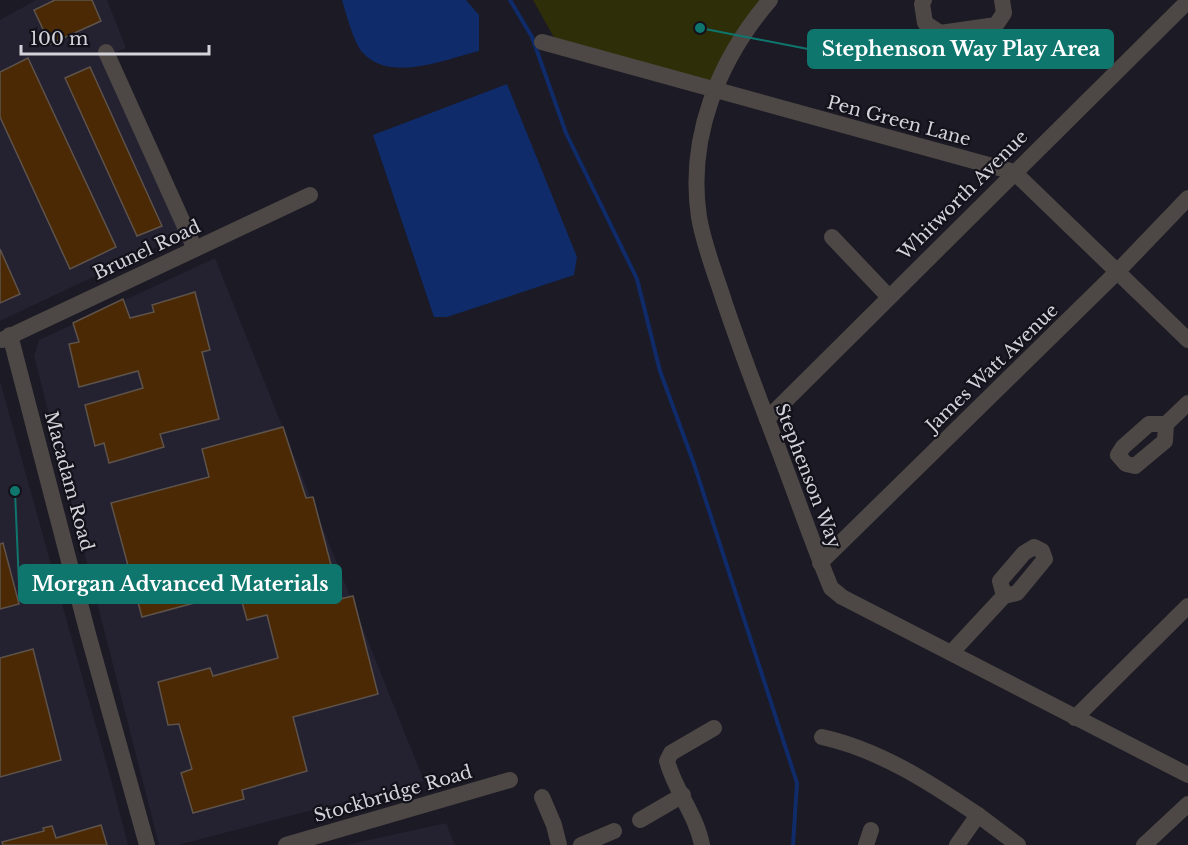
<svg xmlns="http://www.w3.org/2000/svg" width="1188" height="845" font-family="'Libre Baskerville',serif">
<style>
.built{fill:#242131}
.green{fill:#2e2f09}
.water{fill:#102b6a}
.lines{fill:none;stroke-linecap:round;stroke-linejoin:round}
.stream{stroke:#102b6a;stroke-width:4}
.building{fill:#4a2904;stroke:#5e534b;stroke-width:1.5}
.minor{stroke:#4d4845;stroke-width:16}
.labels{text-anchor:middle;stroke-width:4.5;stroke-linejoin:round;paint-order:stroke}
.street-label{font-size:18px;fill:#d4d3da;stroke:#13111a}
.leader{fill:none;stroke:#0f766e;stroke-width:2}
.callout-dot{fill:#0f766e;stroke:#13111a;stroke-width:2}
.callout{fill:#0f766e;stroke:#0f766e;stroke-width:2}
.callout-label{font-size:20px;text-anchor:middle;font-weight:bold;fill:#fff}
</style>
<rect width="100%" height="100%" fill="#1c1a24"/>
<!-- built -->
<g class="built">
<path d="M36,0H107L126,48L102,58L182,235L0,321V20Z"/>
<path d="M215,258L424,781L178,845H159L34,356L39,340Z"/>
<path d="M0,381L113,787L128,845H0Z"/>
<path d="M446,823L455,845H346Z"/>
</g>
<!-- green -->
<path class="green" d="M533,0H762L716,91L556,41Z"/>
<!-- water -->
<g class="water">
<path d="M342,0H466L479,15V51C446,59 391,83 363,53C354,44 346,13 342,0Z"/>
<path d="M507,84L577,257L574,275L447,317H434L373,135Z"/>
</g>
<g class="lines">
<!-- stream -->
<path class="stream" d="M510,0L532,37L566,133L637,279L660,371L694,464L797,783L793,845"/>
</g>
<!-- building -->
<g class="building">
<path d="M55,0H92L101,21L50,44L34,10Z"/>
<path d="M28,58L116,247L70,269L0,117V72Z"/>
<path d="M90,67L162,226L137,236L65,78Z"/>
<path d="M0,249L20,294L0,303Z"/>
<path d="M195,292L210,350L202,352L219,419L160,434L164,447L109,463L104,443L95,446L85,405L143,388L138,371L79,387L69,344L79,342L73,323L123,299L130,318L154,312L152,305Z"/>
<path d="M283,427L306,498L313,497L340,599L353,596L378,694L293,717L307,771L242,790L244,799L193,813L181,773L192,769L179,724L168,725L158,682L210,668L213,676L278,658L267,615L247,620L239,591L142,617L111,503L209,477L202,449Z"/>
<path d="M3,543L19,604L0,609V544Z"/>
<path d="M33,649L61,760L0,777V658Z"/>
<path d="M101,825L107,845H3L2,842L44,831L43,828L52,826L56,838Z"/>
</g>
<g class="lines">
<!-- minor -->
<g class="minor">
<path d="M770,0C719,59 687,137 699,217C704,247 716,275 725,304C738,342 752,380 767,419C789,475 808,532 831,588L842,597L1188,775"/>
<path d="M924,0L922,4L925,23L940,33L996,25L1004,13L1002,0"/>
<path d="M542,42L1014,172L1188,340"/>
<path d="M106,52L195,249"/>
<path d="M832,237L888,296"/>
<path d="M10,335L88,634L147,845"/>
<path d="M2,340L310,195"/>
<path d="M767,419L1188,1"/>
<path d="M1166,424H1149L1123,447L1118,455L1126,464L1135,466L1165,441L1166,424L1188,403"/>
<path d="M820,563L1117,272L1188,198"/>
<path d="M951,653L1004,596L1017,593L1045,559L1042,551L1034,547L1024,553L1000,581L1004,596"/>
<path d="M1075,718L1188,606"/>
<path d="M822,737C880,750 929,782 978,815"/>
<path d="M542,797L554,825L559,845"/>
<path d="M640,820L683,795"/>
<path d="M286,845L510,780"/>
<path d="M581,845L614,831"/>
<path d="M702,845C696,814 675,791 667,761L671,753L714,728"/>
<path d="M866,845L871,830"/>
<path d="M957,845L978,815L1018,845"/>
<path d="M1144,845L1188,804"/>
</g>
</g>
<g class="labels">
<!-- street labels -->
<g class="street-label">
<text transform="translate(899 121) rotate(15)" y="6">Pen Green Lane</text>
<text transform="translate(963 195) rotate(-45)" y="6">Whitworth Avenue</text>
<text transform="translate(147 250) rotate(-25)" y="6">Brunel Road</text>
<text transform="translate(992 368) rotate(-44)" y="6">James Watt Avenue</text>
<text transform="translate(808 476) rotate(69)" y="6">Stephenson Way</text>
<text transform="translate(69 481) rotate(75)" y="6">Macadam Road</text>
<text transform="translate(393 794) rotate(-16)" y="6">Stockbridge Road</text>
</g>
</g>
<!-- callouts -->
<path class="leader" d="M700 28L808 49M15 491L19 584"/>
<g class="callout-dot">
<circle cx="700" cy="28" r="6"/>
<circle cx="15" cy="491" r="6"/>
</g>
<g class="callout">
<rect x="808" y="30" width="305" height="38" rx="6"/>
<rect x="19" y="565" width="322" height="38" rx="6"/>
</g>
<g class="callout-label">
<text x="961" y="56">Stephenson Way Play Area</text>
<text x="180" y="591">Morgan Advanced Materials</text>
</g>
<!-- scale -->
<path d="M21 45v9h188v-9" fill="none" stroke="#d4d3da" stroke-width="3"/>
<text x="30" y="45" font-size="18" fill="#d4d3da" stroke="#13111a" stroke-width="4.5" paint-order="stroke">100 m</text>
</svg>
